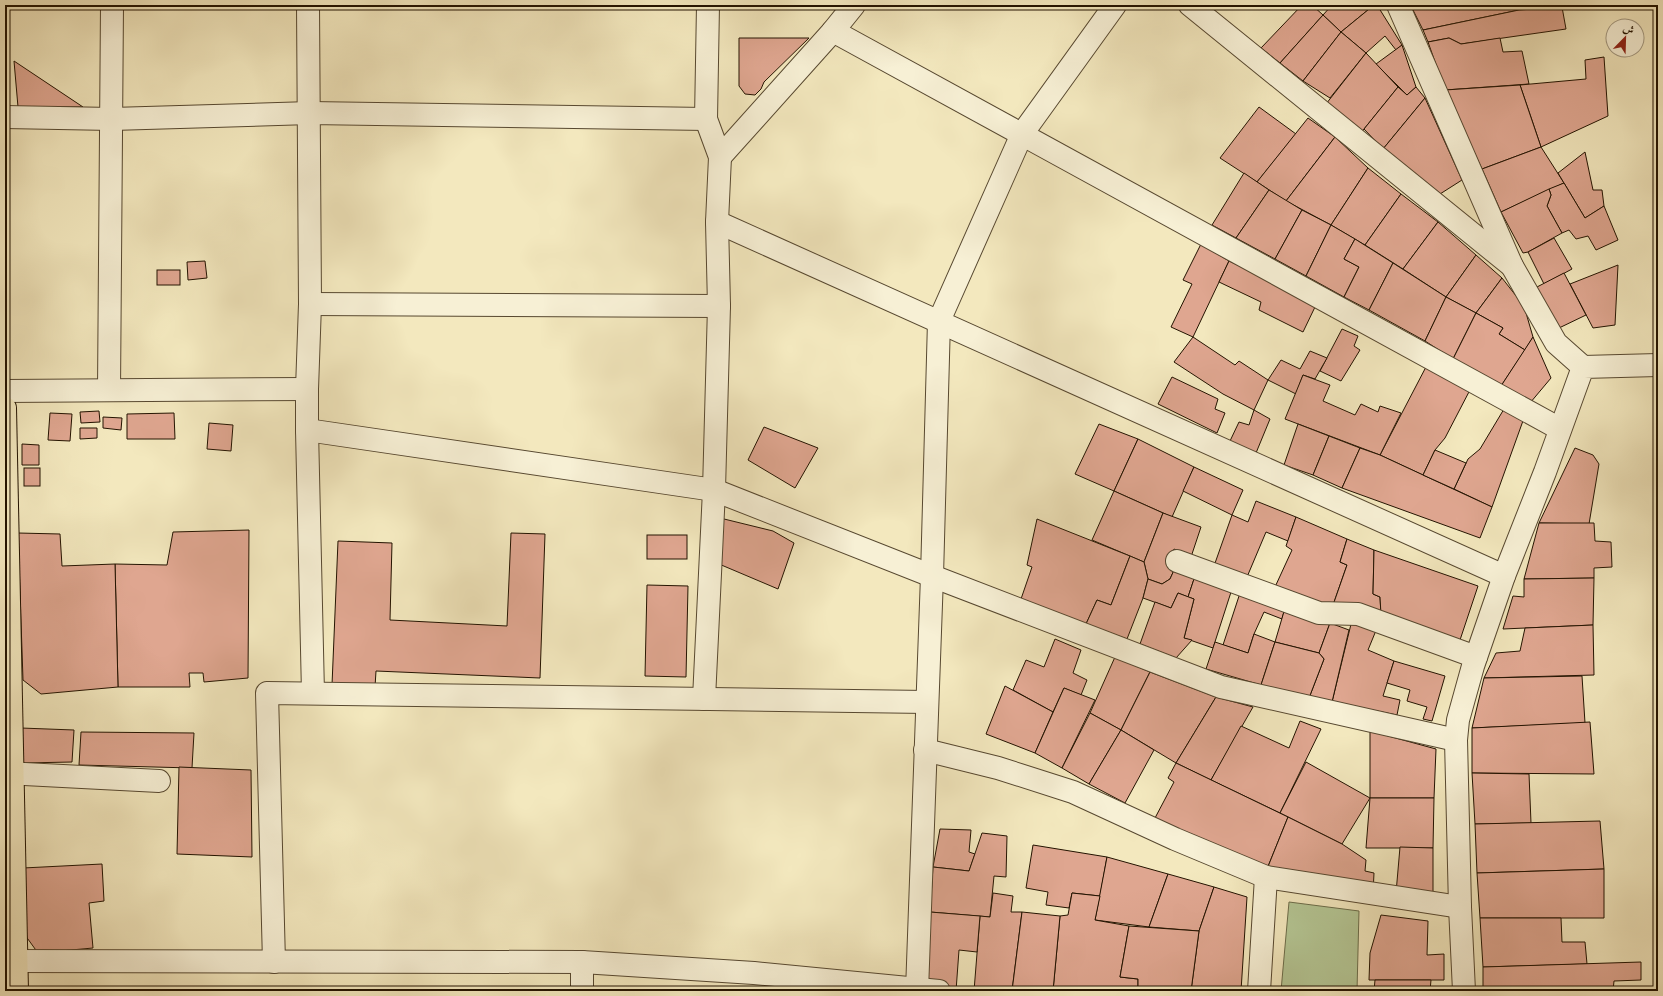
<svg xmlns="http://www.w3.org/2000/svg" width="1663" height="996" font-family="'IM FELL Great Primer',Amiri,serif">
<style>
.green{fill:#b5c795;stroke:#6c6d4a}
.building{fill:#dfa690;stroke:#231300}
.lines{fill:none;stroke-linecap:round;stroke-linejoin:round}
.minor-casing{stroke:#574830;stroke-width:24}
.major-casing{stroke:#231300;stroke-width:24}
.minor{stroke:#f7f0d5;stroke-width:22}
.major{stroke:#f3e8be;stroke-width:22}
</style>
<rect width="100%" height="100%" fill="#f3e8be"/>
<filter id="stains"><feTurbulence type="fractalNoise" baseFrequency=".005" numOctaves="4"/><feColorMatrix values="0 0 0 0 .2 0 0 0 0 .09 0 0 0 0 .02 0 0 0 .5 -.17"/></filter>
<radialGradient id="worn" r=".72"><stop offset=".6" stop-color="#630" stop-opacity="0"/><stop offset="1" stop-color="#630" stop-opacity=".3"/></radialGradient>
<!-- green -->
<path class="green" d="M1289,902L1359,911L1357,991H1281Z"/>
<!-- building -->
<g class="building">
<path d="M1302,5H1312L1323,15L1280,63L1261,48Z"/>
<path d="M1332,5H1374L1341,32L1323,15Z"/>
<path d="M1374,5H1377L1402,45L1396,50L1385,36L1366,53L1341,32Z"/>
<path d="M1415,5H1518L1519,10L1423,30L1411,6Z"/>
<path d="M1562,7L1566,29L1461,44L1449,38L1428,42L1423,30L1519,10Z"/>
<path d="M1323,15L1341,32L1303,81L1280,63Z"/>
<path d="M1341,32L1366,53L1330,98L1303,81Z"/>
<path d="M739,38H809L764,82L761,89L755,95L745,94L739,86Z"/>
<path d="M1449,38L1461,44L1500,38L1503,52L1522,51L1529,84L1445,90L1428,42Z"/>
<path d="M1402,45L1416,87L1407,95L1376,64Z"/>
<path d="M1366,53L1398,87L1360,134L1326,104Z"/>
<path d="M1604,57L1608,116L1541,147L1520,85L1586,79L1585,60Z"/>
<path d="M14,61L83,107H18Z"/>
<path d="M1520,85L1541,147L1482,169L1445,90Z"/>
<path d="M1398,87L1407,95L1416,87L1425,98L1383,149L1364,129Z"/>
<path d="M1425,98L1462,180L1440,194L1383,149Z"/>
<path d="M1259,107L1296,134L1257,182L1220,158Z"/>
<path d="M1308,118L1335,137L1286,201L1257,182Z"/>
<path d="M1335,137L1368,168L1331,225L1286,201Z"/>
<path d="M1541,147L1564,183L1501,212L1482,169Z"/>
<path d="M1585,152L1593,190H1602L1604,206L1585,218L1558,173Z"/>
<path d="M1368,168L1401,194L1365,245L1331,225Z"/>
<path d="M1244,173L1269,190L1236,238L1212,225Z"/>
<path d="M1564,183L1585,218L1604,206L1618,240L1596,250L1588,236L1576,239L1569,230L1562,233L1547,206L1551,195L1549,189Z"/>
<path d="M1549,189L1551,195L1547,206L1562,233L1528,252L1523,253L1501,212Z"/>
<path d="M1269,190L1302,210L1275,259L1236,238Z"/>
<path d="M1401,194L1438,222L1403,269L1365,245Z"/>
<path d="M1302,210L1331,225L1306,276L1275,259Z"/>
<path d="M1438,222L1476,255L1446,297L1403,269Z"/>
<path d="M1331,225L1355,239L1344,259L1359,267L1344,297L1306,276Z"/>
<path d="M1554,238L1572,269L1544,284L1528,252Z"/>
<path d="M1355,239L1393,263L1369,310L1344,297L1359,267L1344,259Z"/>
<path d="M1201,244L1229,261L1193,337L1171,327L1192,284L1183,280Z"/>
<path d="M1476,255L1502,278L1476,313L1446,297Z"/>
<path d="M205,261L207,278L188,280L187,262Z"/>
<path d="M1229,261L1269,280L1315,307L1303,332L1259,310L1261,302L1219,282Z"/>
<path d="M1393,263L1446,297L1425,341L1369,310Z"/>
<path d="M1618,265L1615,325L1593,328L1570,284Z"/>
<rect x="157" y="270" width="23" height="15"/>
<path d="M1564,273L1586,315L1559,328L1535,288Z"/>
<path d="M1502,278L1524,306L1533,337L1525,350L1499,334L1503,328L1476,313Z"/>
<path d="M1446,297L1476,313L1453,359L1425,341Z"/>
<path d="M1476,313L1503,328L1499,334L1525,350L1501,386L1453,359Z"/>
<path d="M1342,329L1358,336L1354,346L1360,350L1341,381L1320,371Z"/>
<path d="M1193,337L1235,365L1239,361L1268,380L1254,410L1223,394L1174,362Z"/>
<path d="M1533,337L1551,378L1530,403L1501,386Z"/>
<path d="M1310,351L1327,358L1315,379L1303,375L1296,394L1268,380L1281,360L1300,369Z"/>
<path d="M1427,365L1471,388L1445,438L1435,450L1423,475L1380,455Z"/>
<path d="M1303,375L1330,385L1323,401L1355,415L1361,404L1378,412L1380,406L1401,413L1380,455L1285,419Z"/>
<path d="M1172,377L1218,399L1215,409L1225,413L1217,433L1158,404Z"/>
<path d="M1504,409L1524,418L1492,507L1454,489L1468,459L1480,449Z"/>
<path d="M1254,410L1270,419L1256,453L1230,441L1239,422L1249,425Z"/>
<path d="M99,411L100,422L81,423L80,412Z"/>
<path d="M50,413L72,414L70,441L48,440Z"/>
<path d="M174,413L175,439H127V414Z"/>
<path d="M103,417L122,418L121,430L103,428Z"/>
<path d="M209,423L233,425L231,451L207,449Z"/>
<path d="M1099,424L1138,439L1114,491L1075,474Z"/>
<path d="M1298,424L1329,436L1313,475L1284,465Z"/>
<path d="M764,427L818,448L795,488L748,460Z"/>
<path d="M80,428H97V438L80,439Z"/>
<path d="M1329,436L1360,448L1342,488L1313,475Z"/>
<path d="M1138,439L1194,467L1172,517L1114,491Z"/>
<path d="M22,444L39,445V465H22Z"/>
<path d="M1360,448L1380,455L1492,507L1480,538L1342,488Z"/>
<path d="M1575,448L1593,455L1599,464L1589,524L1539,523Z"/>
<path d="M1435,450L1466,463L1454,489L1423,475Z"/>
<path d="M1194,467L1243,490L1232,515L1183,491Z"/>
<rect x="24" y="468" width="16" height="18"/>
<path d="M1114,491L1163,513L1144,562L1092,540Z"/>
<path d="M1256,501L1296,517L1288,541L1266,532L1247,577L1214,566L1232,515L1248,522Z"/>
<path d="M1163,513L1201,527L1191,557L1174,549L1168,565L1175,568L1170,579L1162,584L1148,579L1144,562Z"/>
<path d="M1296,517L1347,539L1340,562L1347,565L1332,608L1275,587L1292,550L1286,546Z"/>
<path d="M720,518L773,531L794,543L778,589L719,564Z"/>
<path d="M1037,519L1130,556L1111,605L1097,600L1086,624L1021,599L1032,567L1027,565Z"/>
<path d="M1539,523H1594L1595,541L1611,542L1612,567L1594,568V578L1524,579Z"/>
<path d="M249,530L248,678L204,682L203,673H189L190,687H118L115,564L167,565L173,532Z"/>
<path d="M18,533L60,534L62,566L115,564L118,687L41,694L23,680Z"/>
<path d="M511,533L545,534L540,678L376,671L375,687L332,685L338,541L392,543L390,620L507,626Z"/>
<rect x="647" y="535" width="40" height="24"/>
<path d="M1347,539L1374,550L1373,594L1380,597L1381,615L1332,608L1347,565L1340,562Z"/>
<path d="M1374,550L1478,586L1459,643L1381,615L1380,597L1373,594Z"/>
<path d="M1130,556L1144,562L1148,579L1143,598L1127,639L1086,624L1097,600L1111,605Z"/>
<path d="M1175,568L1195,576L1188,597L1178,593L1171,608L1143,598L1148,579L1162,584L1170,579Z"/>
<path d="M1195,576L1232,589L1213,648L1184,638L1194,599L1188,597Z"/>
<path d="M1594,578L1593,625L1503,629L1513,596L1524,597V579Z"/>
<path d="M647,585L688,586L686,677L645,676Z"/>
<path d="M1178,593L1194,599L1184,638L1192,640L1176,658L1140,644L1155,602L1171,608Z"/>
<path d="M1240,593L1285,608L1282,619L1264,612L1254,634L1248,653L1223,645Z"/>
<path d="M1285,608L1330,623L1319,653L1275,642Z"/>
<path d="M1352,620L1377,628L1368,650L1394,661L1383,696L1400,700L1397,715L1332,702Z"/>
<path d="M1330,623L1349,630L1332,702L1309,698L1324,659L1319,653Z"/>
<path d="M1593,625L1594,675L1484,678L1496,653L1520,651L1525,628Z"/>
<path d="M1254,634L1275,642L1261,685L1206,669L1215,642L1248,653Z"/>
<path d="M1055,639L1081,650L1073,673L1087,680L1081,695L1064,688L1053,712L1013,690L1026,660L1044,667Z"/>
<path d="M1275,642L1319,653L1324,659L1309,698L1261,685Z"/>
<path d="M1115,657L1150,672L1121,730L1090,713Z"/>
<path d="M1394,661L1445,676L1432,721L1423,719L1427,707L1407,701L1410,690L1387,683Z"/>
<path d="M1150,672L1216,697L1176,763L1121,730Z"/>
<path d="M1582,676L1585,723L1472,728L1484,678Z"/>
<path d="M1005,686L1053,712L1035,753L986,734Z"/>
<path d="M1064,688L1095,700L1062,768L1035,753Z"/>
<path d="M1216,697L1253,707L1211,780L1176,763Z"/>
<path d="M1090,713L1121,730L1089,784L1062,768Z"/>
<path d="M1300,721L1321,729L1280,813L1211,780L1241,726L1289,748Z"/>
<path d="M1590,722L1594,774L1472,773V728Z"/>
<path d="M21,728L74,730L72,762L23,763Z"/>
<path d="M1121,730L1154,750L1125,803L1089,784Z"/>
<path d="M1370,731L1436,749L1434,798H1370Z"/>
<path d="M81,732L194,733L192,768L79,765Z"/>
<path d="M1306,762L1370,798L1342,844L1280,813Z"/>
<path d="M1176,763L1288,817L1265,874L1220,860L1155,818L1174,782L1168,778Z"/>
<path d="M179,767L251,770L252,857L177,854Z"/>
<path d="M1472,773L1529,774L1531,823L1475,824Z"/>
<path d="M1370,798H1434L1433,848H1366Z"/>
<path d="M1288,817L1342,844L1366,860L1365,871L1374,873L1373,893L1265,874Z"/>
<path d="M1600,821L1604,869L1477,873L1475,824Z"/>
<path d="M940,829L971,830L969,852L975,854L969,871L933,867Z"/>
<path d="M982,833L1007,836L1006,877L994,876L990,917L930,912L933,867L969,871Z"/>
<path d="M1033,845L1107,857L1100,896L1072,893L1069,908L1046,905L1048,892L1026,888Z"/>
<path d="M1400,847L1433,848V898L1396,893Z"/>
<path d="M1107,857L1168,874L1149,927L1095,920Z"/>
<path d="M102,864L104,901L89,903L93,948L38,953L25,935L23,868Z"/>
<path d="M1604,869V918H1480L1477,873Z"/>
<path d="M1168,874L1214,887L1199,931L1149,927Z"/>
<path d="M1214,887L1247,897L1241,991H1191L1199,931Z"/>
<path d="M993,893L1013,896L1011,912H1022L1012,991H974L980,916L990,917Z"/>
<path d="M1072,893L1100,896L1095,920L1129,926L1120,977L1138,979V991H1053L1060,916L1068,915Z"/>
<path d="M930,912L980,916L977,952L959,950L956,991H927Z"/>
<path d="M1022,912L1060,916L1053,991H1012Z"/>
<path d="M1381,915L1428,921L1427,955L1444,954V980H1369L1370,953Z"/>
<path d="M1480,918H1561L1562,942H1585L1587,964L1483,967Z"/>
<path d="M1129,926L1199,931L1191,991H1138V979L1120,977Z"/>
<path d="M1641,962V980L1614,981L1613,991L1483,990V967Z"/>
<path d="M1375,980H1431L1430,991H1374Z"/>
</g>
<g class="lines">
<defs>
<g id="minor">
<path d="M308,5L310,304L307,389V430L313,693"/>
<path d="M1190,5L1512,266"/>
<path d="M1398,5L1512,266L1556,343L1583,367"/>
<path d="M833,31L1560,429"/>
<path d="M5,117L112,119L310,113L706,119"/>
<path d="M720,157L833,31L854,5"/>
<path d="M717,222L1504,576"/>
<path d="M310,304L719,306"/>
<path d="M109,390L112,5"/>
<path d="M5,391L307,389"/>
<path d="M307,430L714,490L932,576L1221,687L1456,740"/>
<path d="M1177,561L1319,613L1358,614L1476,657"/>
<path d="M704,699L714,490L719,306L717,222L720,157L706,119L708,5"/>
<path d="M925,750L998,768L1073,792L1175,839L1266,877L1460,907"/>
<path d="M5,773L159,781"/>
<path d="M5,961L582,962L754,973L939,991"/>
<path d="M274,962L267,693L927,702"/>
<path d="M582,962V991"/>
<path d="M917,991L932,576L939,321L1022,134L1115,5"/>
<path d="M1259,991L1266,877"/>
<path d="M1464,991L1460,907L1456,740L1458,720L1473,666L1504,576L1545,472L1583,367L1658,365"/>
</g>
<path id="major" d="M5,408L17,991"/>
</defs>
<!-- minor casing -->
<use href="#minor" class="minor-casing"/>
<!-- major casing -->
<use href="#major" class="major-casing"/>
<!-- minor -->
<use href="#minor" class="minor"/>
<!-- major -->
<use href="#major" class="major"/>
</g>
<!-- margin -->
<rect width="1663" height="996" fill="none" stroke="#f3e8be" stroke-width="20"/>
<rect x="6" y="6" width="1651" height="984" fill="none" stroke="#231300" stroke-width="2"/>
<rect x="10" y="10" width="1643" height="976" fill="none" stroke="#231300"/>
<!-- north arrow -->
<g transform="translate(1625 38) rotate(23)"><circle r="19" fill="#f7f0d5" stroke="#a29880"/>
<path d="M0-3L7 15L0 10L-7 15Z" fill="#8f2418"/>
<text y="-6" font-size="11" font-weight="bold" text-anchor="middle" fill="#231300">ش</text>
</g>
<rect width="100%" height="100%" filter="url(#stains)"/>
<rect width="100%" height="100%" fill="url(#worn)"/>
</svg>
